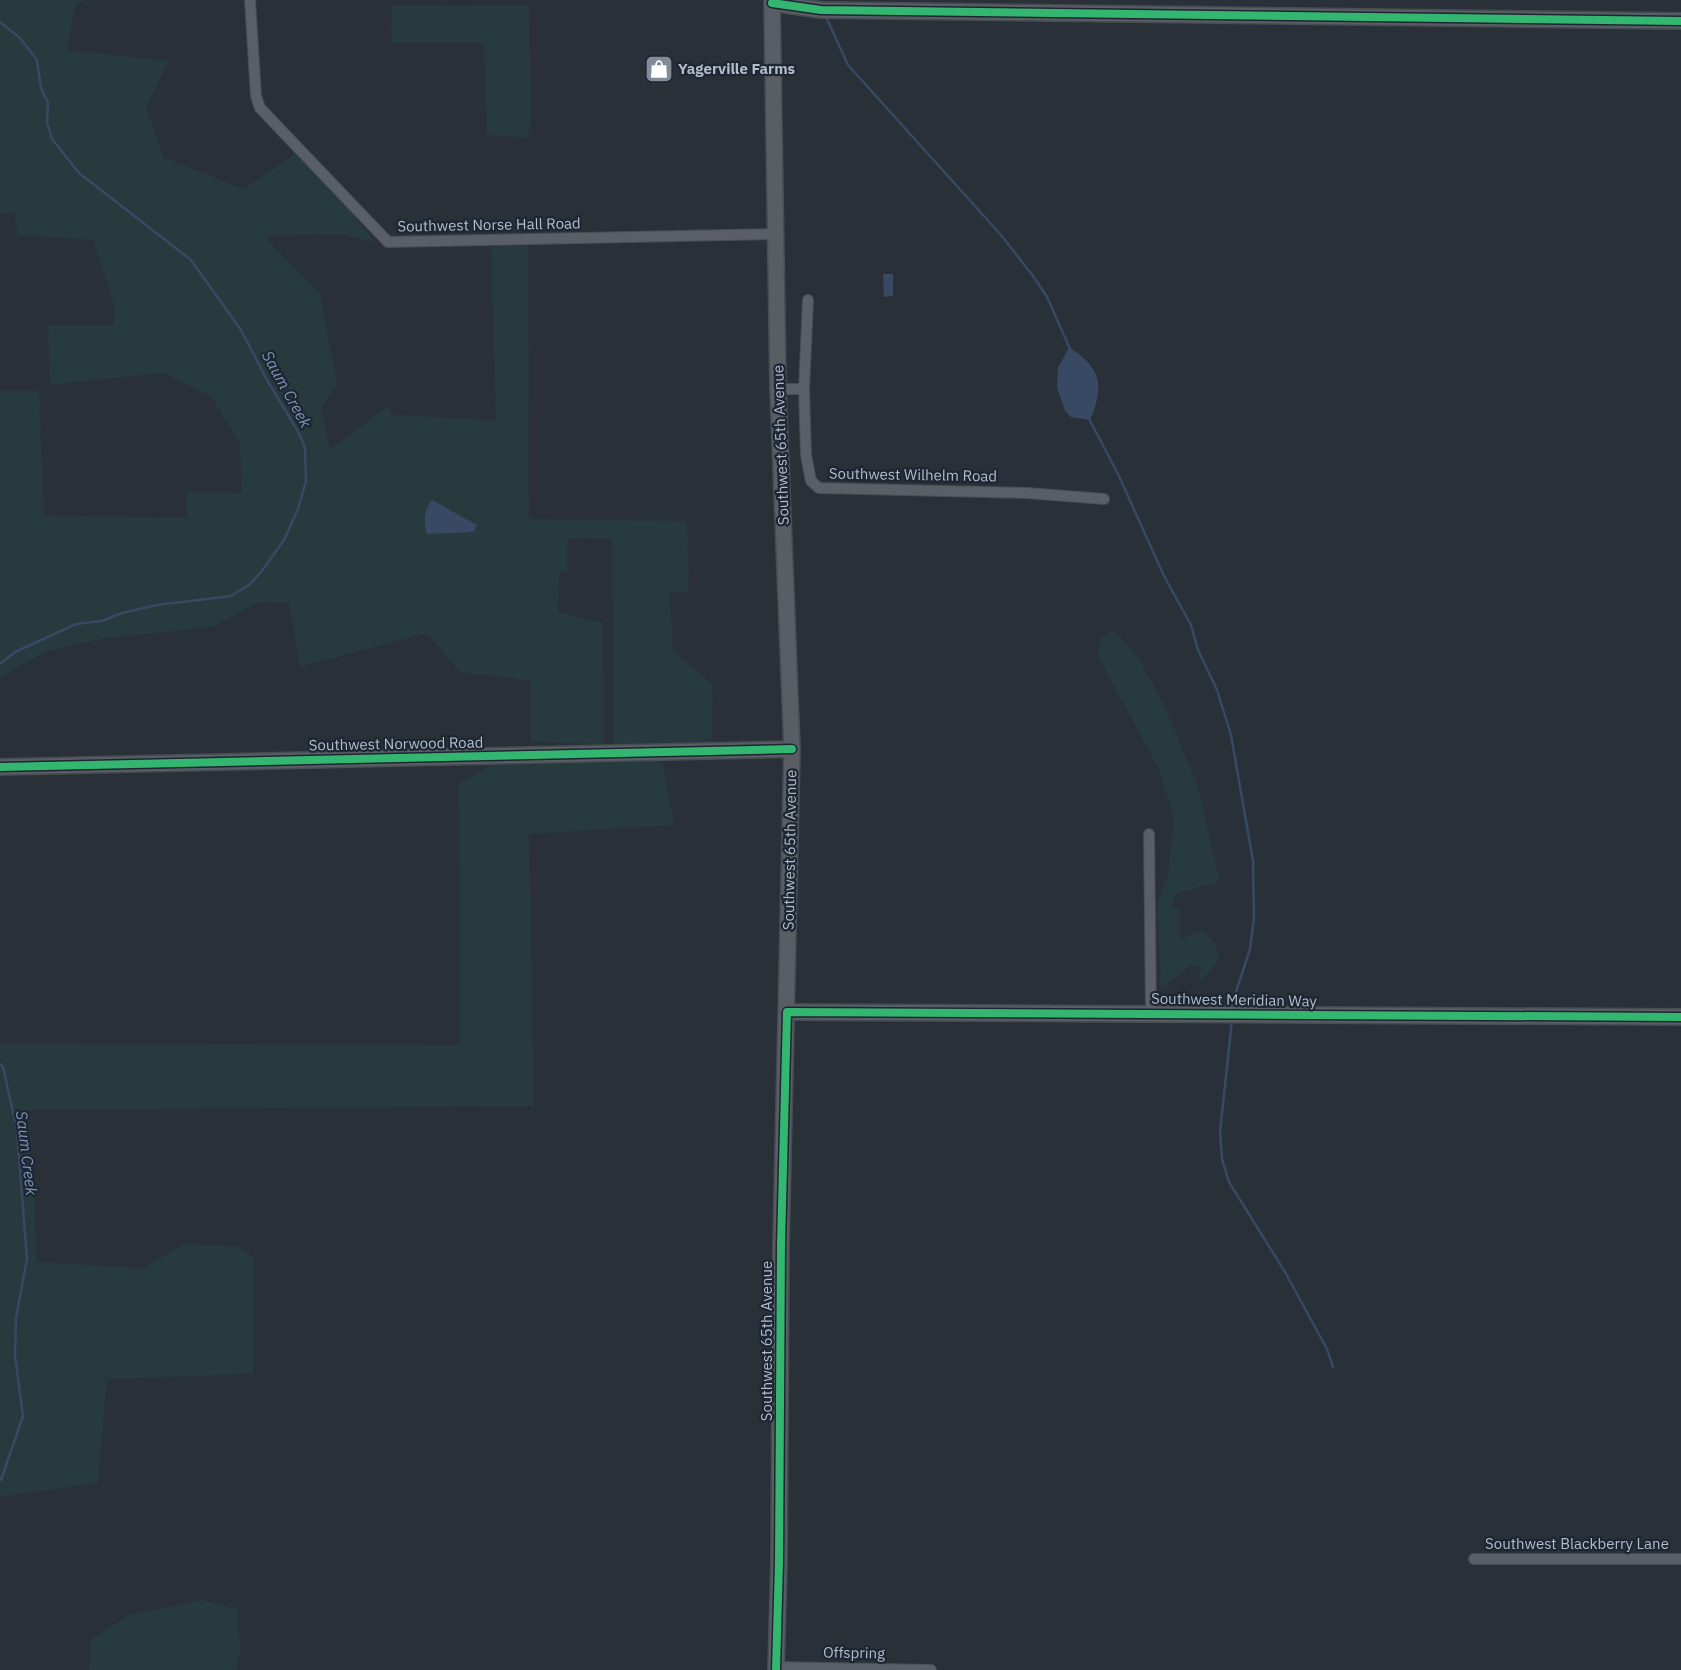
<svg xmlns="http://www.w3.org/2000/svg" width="1681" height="1670" font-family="'IBM Plex Sans',sans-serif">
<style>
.green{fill:#273a3e}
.water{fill:#384963}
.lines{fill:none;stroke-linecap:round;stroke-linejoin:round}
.stream{stroke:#384963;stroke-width:2.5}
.street-casing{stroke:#484c53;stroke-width:12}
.secondary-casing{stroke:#484c53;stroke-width:18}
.street{stroke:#5a5e66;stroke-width:10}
.secondary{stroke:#595d64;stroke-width:15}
.cycleway-casing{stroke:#1d2633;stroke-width:11}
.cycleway{stroke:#33b770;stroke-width:8}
.labels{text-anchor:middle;stroke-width:4.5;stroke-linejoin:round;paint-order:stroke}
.poi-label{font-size:15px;font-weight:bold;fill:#b4bcc9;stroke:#1d2633;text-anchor:start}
.street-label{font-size:15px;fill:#b4bcc9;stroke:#1d2633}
.water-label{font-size:16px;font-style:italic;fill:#7c92b1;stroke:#1d2633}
</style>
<rect width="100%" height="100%" fill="#2a3038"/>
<!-- green -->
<g class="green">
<path d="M0,0H88L76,3L67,50L169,61L146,108L164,157L244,189L295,154L340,197L375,243L340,234L267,236L271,244L320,293L337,384L321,409L330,450L388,406L393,415L496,420L491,247L528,243L529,519L687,521L689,592H669L673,650L713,685L711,745H614L612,538L567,539V572H559L558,612L603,623L604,744L531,742V681L460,672L427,633L300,667L289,602L258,603L211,627L101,639L48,651L0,677V391H39L44,515L187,518V492L242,493L240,444L211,396L162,373L58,384L50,383L48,325H114L115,307L93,240L18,235L14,213H0Z"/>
<path d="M391,5L529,6L531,117L528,138L487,135L484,43H392Z"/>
<path d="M1114,631L1129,646L1142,664L1166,709L1197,784L1219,878L1215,885L1203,886L1176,894L1172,907L1179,909L1181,939L1203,930L1215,944L1219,958L1210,972L1198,981L1201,968L1191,965L1161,989L1157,904L1168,876L1174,817L1158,768L1098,656L1101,637Z"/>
<path d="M662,758L674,825L529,834L534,1106L29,1110L37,1262L144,1268L183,1244L239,1247L254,1258L253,1374L107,1379L98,1483L0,1497V1043L460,1045L459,784L493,764Z"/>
<path d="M202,1600L237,1609L240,1651L236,1670H89L91,1640L129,1615Z"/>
</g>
<!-- water -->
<g class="water">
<path d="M883,274H893V296L884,297Z"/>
<path d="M1069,347C1101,368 1105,385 1090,420L1071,417L1065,411L1057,387L1058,368Z"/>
<path d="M432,500L477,525L474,532L427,534C423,522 424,509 432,500Z"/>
</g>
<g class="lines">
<!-- stream -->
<g class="stream">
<path d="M827,19L848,65L1001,235L1033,276L1047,297L1070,349"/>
<path d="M0,22L20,38L37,60L41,88L48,103L47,123L52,139L79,173L191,260L241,330L267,380L300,435L305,448L306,481L298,509L284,540L261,572L249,585L231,596L157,605L122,613L102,621L76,624L15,652L0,664"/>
<path d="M1089,419L1118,474L1164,576L1191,625L1198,650L1217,690L1231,735L1253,861L1254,918L1250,949L1234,998L1233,1010"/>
<path d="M1232,1020L1220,1132L1222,1159L1229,1182L1285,1272L1327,1349L1333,1367"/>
<path d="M0,1064L3,1067L17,1130L27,1259L16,1318L15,1356L23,1416L1,1480"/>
</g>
<defs>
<g id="street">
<path d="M250,0L256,96L260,108L388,242L776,234"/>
<path d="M808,300L804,389L806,455L811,481L819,488L1027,493L1104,499"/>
<path d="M778,389H804"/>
<path d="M1149,834L1151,1013"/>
<path d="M1474,1559H1681"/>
<path d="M776,1667L931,1670"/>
</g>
<g id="secondary">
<path d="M772,0L778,389L792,749L781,1245L779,1562L776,1670"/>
<path d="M772,3L821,10L1681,21"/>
<path d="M0,767L792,749"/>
<path d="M787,1012L1681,1017"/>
</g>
</defs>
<!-- street casing -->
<use href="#street" class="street-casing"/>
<!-- secondary casing -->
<use href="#secondary" class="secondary-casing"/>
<!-- street -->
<use href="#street" class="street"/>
<!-- secondary -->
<use href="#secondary" class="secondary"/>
<defs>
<g id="cycleway">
<path d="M772,3L821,10L1681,21"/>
<path d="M0,767L792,749"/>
<path d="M776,1670L779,1562L781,1245L787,1012L1681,1017"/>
</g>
</defs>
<!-- cycleway casing -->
<use href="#cycleway" class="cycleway-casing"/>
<!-- cycleway -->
<use href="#cycleway" class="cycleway"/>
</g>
<!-- icons -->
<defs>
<symbol id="shop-square" viewBox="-11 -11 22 22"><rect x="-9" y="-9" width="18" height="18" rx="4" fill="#848b96" stroke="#1d2633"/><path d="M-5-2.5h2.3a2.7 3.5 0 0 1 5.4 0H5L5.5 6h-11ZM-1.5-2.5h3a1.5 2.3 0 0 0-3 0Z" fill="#fff"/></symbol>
</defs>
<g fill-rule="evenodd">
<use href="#shop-square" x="643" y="53" width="32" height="32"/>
</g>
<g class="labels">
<!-- poi labels -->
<g class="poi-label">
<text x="678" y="74">Yagerville Farms</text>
</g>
<!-- street labels -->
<g class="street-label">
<text transform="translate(489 225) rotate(-1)" y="5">Southwest Norse Hall Road</text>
<text transform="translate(781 445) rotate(-92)" y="5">Southwest 65th Avenue</text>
<text transform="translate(913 475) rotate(1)" y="5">Southwest Wilhelm Road</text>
<text transform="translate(396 744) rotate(-1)" y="5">Southwest Norwood Road</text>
<text transform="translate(790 850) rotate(-89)" y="5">Southwest 65th Avenue</text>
<text transform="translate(1234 1000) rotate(1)" y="5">Southwest Meridian Way</text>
<text transform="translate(767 1341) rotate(-90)" y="5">Southwest 65th Avenue</text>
<text x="1577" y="1549">Southwest Blackberry Lane</text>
<text transform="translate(854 1653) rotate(1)" y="5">Offspring</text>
</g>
<!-- water labels -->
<g class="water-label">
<text transform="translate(287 389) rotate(61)" y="6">Saum Creek</text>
<text transform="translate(27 1153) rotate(83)" y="6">Saum Creek</text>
</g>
</g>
</svg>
